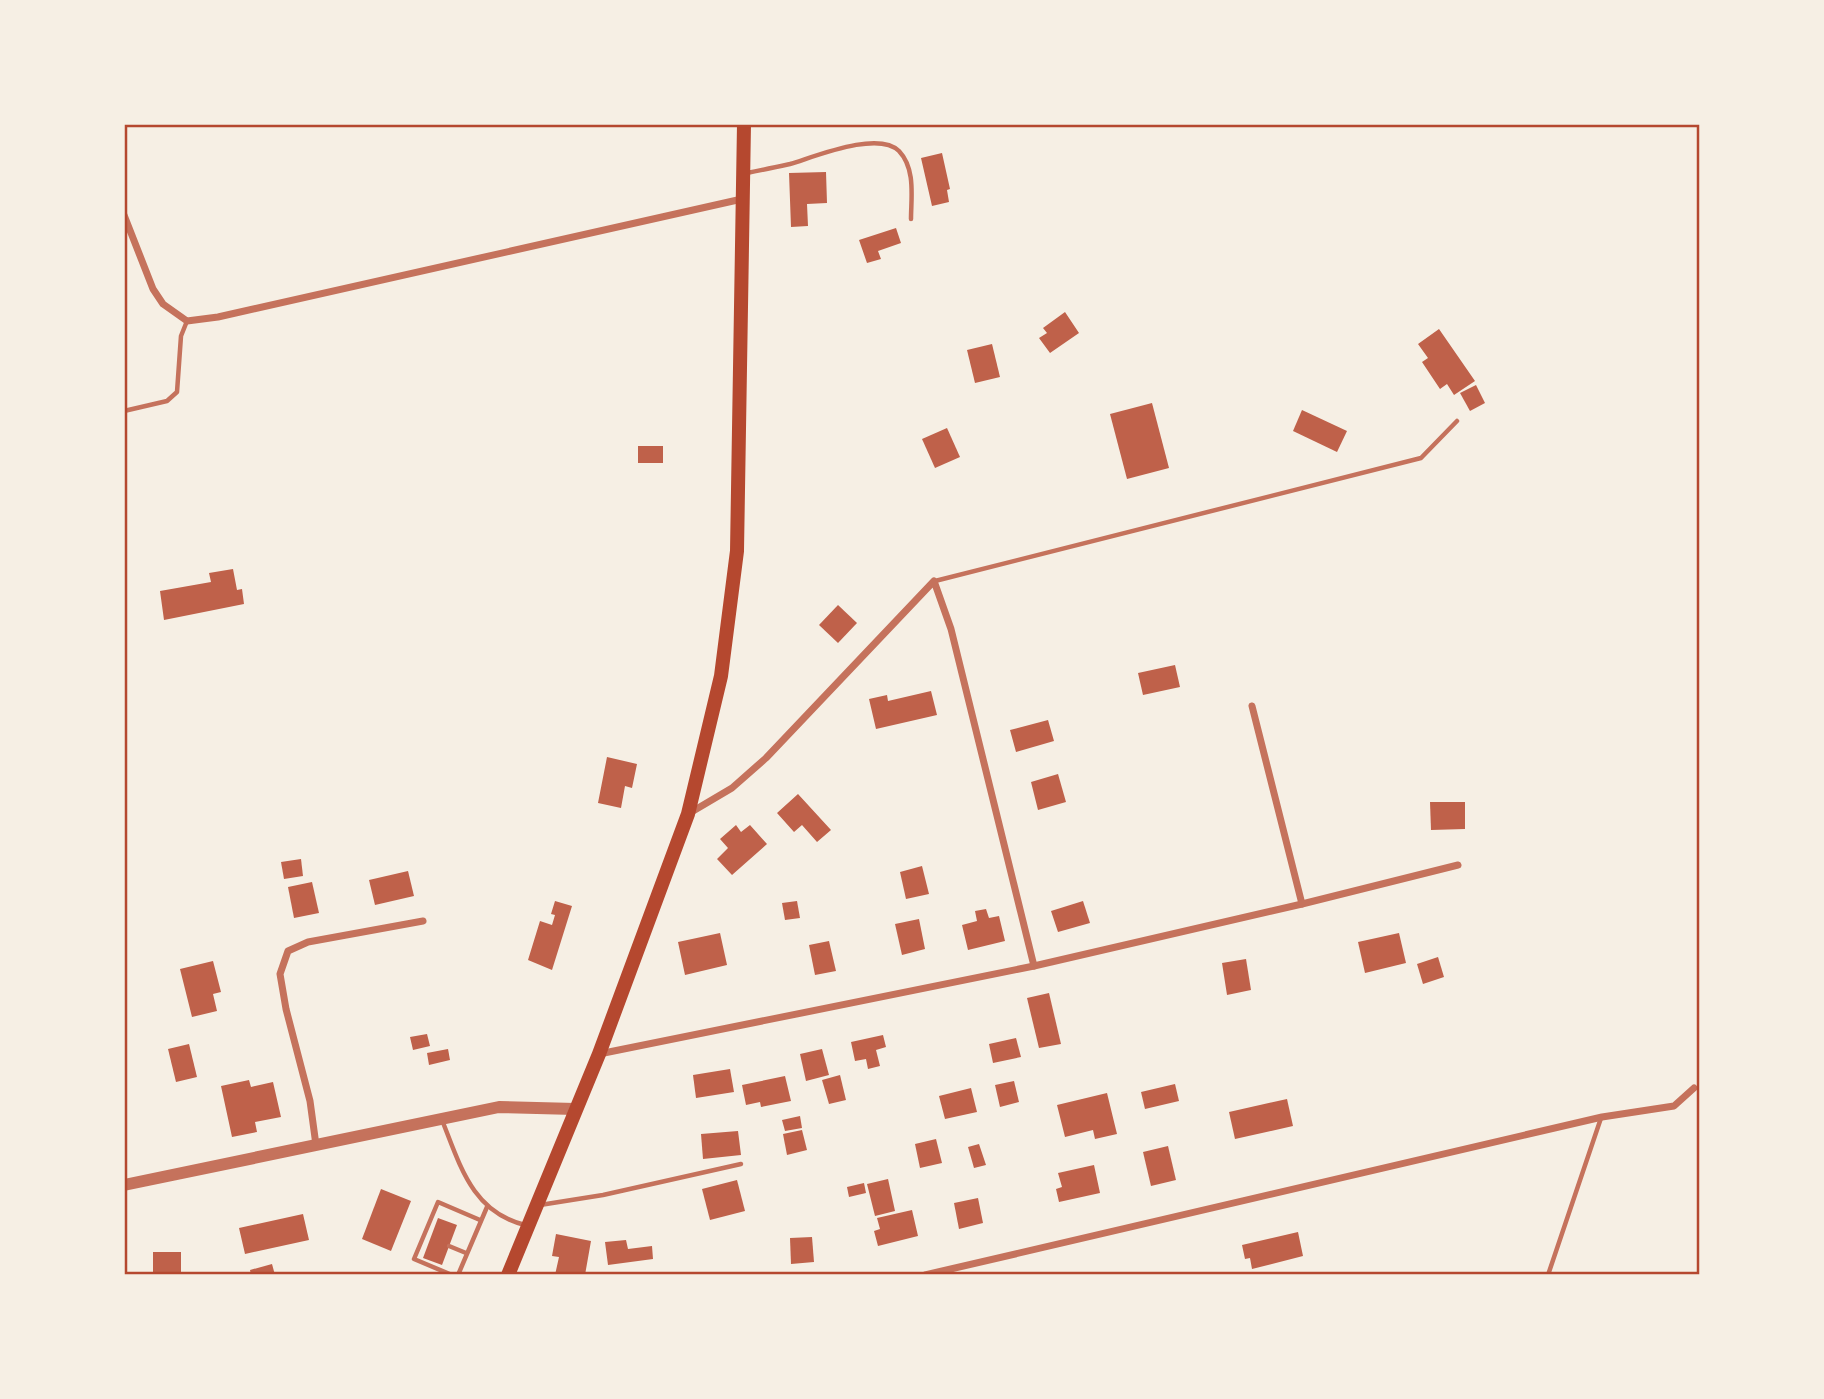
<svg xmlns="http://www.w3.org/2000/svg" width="1824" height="1399" font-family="Overpass,sans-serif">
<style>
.building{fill:#bf614a}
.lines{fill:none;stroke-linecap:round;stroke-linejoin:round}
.service{stroke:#c5725c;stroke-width:4.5}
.minor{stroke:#c5725c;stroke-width:7}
.tertiary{stroke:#c5725c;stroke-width:12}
.secondary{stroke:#b5482f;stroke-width:14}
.neatline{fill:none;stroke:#b5482f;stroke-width:2.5}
</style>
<rect width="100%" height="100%" fill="#f6efe4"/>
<!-- building -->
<g class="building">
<path d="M942,153L950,189L947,190L949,202L932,206L921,158Z"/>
<path d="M826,172L827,203L807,204L808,226L791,227L789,173Z"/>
<path d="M896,228L901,243L878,251L881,259L867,263L859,240Z"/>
<path d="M1065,312L1079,333L1050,353L1039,338L1047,333L1043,328Z"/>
<path d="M1439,329L1475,381L1454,395L1447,384L1440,389L1422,362L1428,358L1418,344Z"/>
<path d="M992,344L1000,377L975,383L967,350Z"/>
<path d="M1476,385L1485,403L1470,411L1460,393Z"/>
<path d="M1152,403L1169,468L1127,479L1110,414Z"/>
<path d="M1302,410L1347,431L1337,452L1293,431Z"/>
<path d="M947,428L960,457L935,468L922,439Z"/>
<rect x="638" y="446" width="25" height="17"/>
<path d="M233,569L237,590L242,589L244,604L164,620L160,591L211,582L209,573Z"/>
<path d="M838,605L857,623L838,643L819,625Z"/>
<path d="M1175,665L1180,687L1143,695L1138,673Z"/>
<path d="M931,691L937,715L876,729L869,699L887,695L888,701Z"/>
<path d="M1048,720L1054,741L1016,752L1010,730Z"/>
<path d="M607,757L637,764L632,788L625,786L621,808L598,803Z"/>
<path d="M1058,774L1066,802L1038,810L1031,782Z"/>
<path d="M798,794L831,830L817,842L802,825L794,832L777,813Z"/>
<path d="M1430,802H1465V829L1431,830Z"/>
<path d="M736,825L741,832L750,825L767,844L732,875L717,859L728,848L720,839Z"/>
<path d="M301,859L303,876L284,879L281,862Z"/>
<path d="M922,866L929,894L906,899L900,872Z"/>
<path d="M408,871L414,896L375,905L369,880Z"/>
<path d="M312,882L319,913L294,918L288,887Z"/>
<path d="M555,901L572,906L552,970L528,960L540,921L552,925L555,915L551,914Z"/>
<path d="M797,901L800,918L785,920L782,903Z"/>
<path d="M1083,901L1090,923L1058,932L1051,911Z"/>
<path d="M986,909L989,918L999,916L1005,941L968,950L962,925L977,921L975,911Z"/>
<path d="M919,919L925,949L902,955L895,924Z"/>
<path d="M720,933L727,965L685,975L678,942Z"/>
<path d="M1399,933L1406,963L1365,973L1358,942Z"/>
<path d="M829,941L836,971L815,975L809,945Z"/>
<path d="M1438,957L1444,977L1423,984L1417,964Z"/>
<path d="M1246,959L1251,990L1227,995L1222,963Z"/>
<path d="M213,961L221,992L213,994L217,1011L192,1017L180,969Z"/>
<path d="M1049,993L1061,1044L1039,1048L1027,998Z"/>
<path d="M427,1034L430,1046L413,1050L410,1037Z"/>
<path d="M883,1035L886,1047L876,1050L880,1066L868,1069L866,1059L855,1061L851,1042Z"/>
<path d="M1016,1038L1021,1057L993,1063L989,1044Z"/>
<path d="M189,1044L197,1077L176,1082L168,1049Z"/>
<path d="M448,1049L450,1060L429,1065L427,1053Z"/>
<path d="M822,1049L829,1075L806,1081L800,1054Z"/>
<path d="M730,1069L734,1092L696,1098L693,1075Z"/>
<path d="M840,1075L846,1100L829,1104L822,1080Z"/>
<path d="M785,1076L791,1101L761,1107L760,1102L746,1105L742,1085Z"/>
<path d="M249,1080L251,1087L273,1082L281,1117L255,1122L257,1132L232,1137L221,1086Z"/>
<path d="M1014,1081L1019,1102L1000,1107L995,1085Z"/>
<path d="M1175,1084L1179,1101L1145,1109L1141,1092Z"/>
<path d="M971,1088L977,1112L945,1119L939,1096Z"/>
<path d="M1107,1093L1117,1134L1095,1139L1093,1130L1065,1137L1057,1105Z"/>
<path d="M1287,1099L1293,1126L1235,1139L1229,1112Z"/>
<path d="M800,1116L802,1128L785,1131L782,1120Z"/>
<path d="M802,1130L807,1150L787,1155L783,1134Z"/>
<path d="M738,1131L741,1155L703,1159L701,1134Z"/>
<path d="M936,1139L942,1163L920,1168L915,1144Z"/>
<path d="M979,1144L986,1165L974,1168L968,1147Z"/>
<path d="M1168,1146L1176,1180L1151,1186L1143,1152Z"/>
<path d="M1094,1165L1100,1193L1059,1202L1056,1189L1062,1187L1058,1173Z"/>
<path d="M888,1179L895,1211L875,1216L867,1184Z"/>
<path d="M737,1180L745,1211L710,1220L702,1189Z"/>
<path d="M864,1183L866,1193L849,1197L847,1187Z"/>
<path d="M381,1189L411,1201L391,1251L362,1239Z"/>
<path d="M978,1198L983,1223L959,1229L954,1203Z"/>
<path d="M912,1210L918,1236L878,1246L874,1231L880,1229L877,1218Z"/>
<path d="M303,1214L309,1240L245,1254L239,1228Z"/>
<path d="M438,1218L457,1225L442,1265L423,1258Z"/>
<path d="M1298,1232L1303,1256L1252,1269L1250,1258L1245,1259L1242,1245Z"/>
<path d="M556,1234L591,1241L585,1275H555L559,1257L552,1256Z"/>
<path d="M812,1237L814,1262L791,1264L790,1238Z"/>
<path d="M626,1240L628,1249L652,1246L653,1259L608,1265L605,1242Z"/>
<rect x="153" y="1252" width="28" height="23"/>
<path d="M272,1264L275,1275H251L250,1270Z"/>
</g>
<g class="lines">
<!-- service -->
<g class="service">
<path d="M747,173C762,170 776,167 790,164C814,157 878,130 899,151C916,169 911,198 911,219"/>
<path d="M124,411L167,401L177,392L181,336L187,321"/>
<path d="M935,581L1421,458L1457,421"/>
<path d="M442,1120C460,1165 472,1212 525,1225"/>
<path d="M540,1205L603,1195L741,1164"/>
<path d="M449,1246L466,1253"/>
<path d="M452,1275L414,1259L438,1202L480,1220"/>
<path d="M458,1275L487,1207"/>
<path d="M1548,1275L1601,1118"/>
</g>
<!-- minor -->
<g class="minor">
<path d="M124,215L153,289L163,304L187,321L218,317L742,199"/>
<path d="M1252,706L1302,904"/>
<path d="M688,814L732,788L766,758L934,581L951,629L1034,966"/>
<path d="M599,1054L1034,966L1302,904L1458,865"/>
<path d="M316,1145L310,1101L286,1009L280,974L288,951L308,942L423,921"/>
<path d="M925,1275L1602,1117L1674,1106L1694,1088"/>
</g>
<!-- tertiary -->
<path class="tertiary" d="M124,1185L499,1107L575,1109"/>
<!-- secondary -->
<path class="secondary" d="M508,1275L599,1054L688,814L721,676L737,551L744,124"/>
</g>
<!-- border -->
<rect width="1824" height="1399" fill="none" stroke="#f6efe4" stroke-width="252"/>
<rect x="126" y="126" width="1572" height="1147" class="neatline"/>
</svg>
